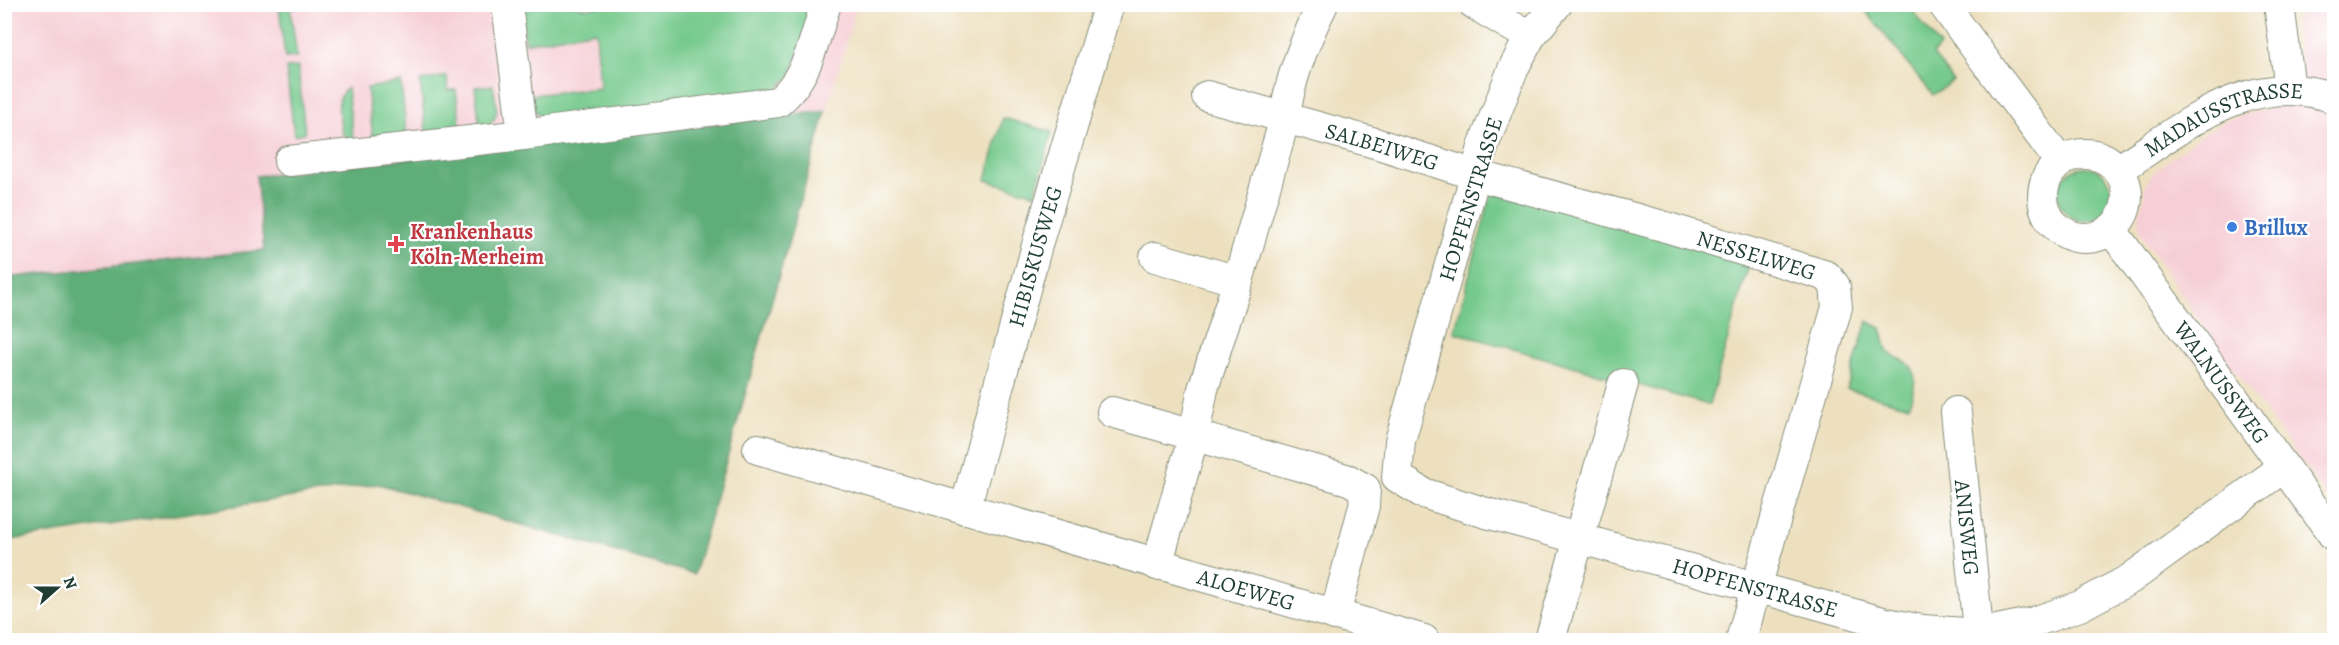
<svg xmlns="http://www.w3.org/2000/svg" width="2339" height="645" font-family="Alegreya,serif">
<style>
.built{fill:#f6cfd6}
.green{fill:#74c98c;stroke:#4a8360;stroke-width:1.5}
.forest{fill:#5fad78;stroke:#3f7556;stroke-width:1.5}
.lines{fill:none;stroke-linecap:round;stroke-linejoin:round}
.minor-casing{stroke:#868e7a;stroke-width:32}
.minor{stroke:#fff;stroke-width:30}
.shop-dot{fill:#3f7fe0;stroke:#fff;stroke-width:2}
.health-dot{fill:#e0444e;stroke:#fff;stroke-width:2}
.labels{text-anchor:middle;stroke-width:4.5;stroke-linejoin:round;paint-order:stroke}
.street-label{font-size:22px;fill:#1f3d34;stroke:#fff}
.shop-label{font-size:22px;font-weight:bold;fill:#366cbe;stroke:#fff;text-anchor:start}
.health-label{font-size:22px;font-weight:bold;fill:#be3a42;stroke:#fff;text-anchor:start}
</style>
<rect width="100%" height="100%" fill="#fff"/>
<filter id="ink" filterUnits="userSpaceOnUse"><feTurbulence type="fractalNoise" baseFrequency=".0167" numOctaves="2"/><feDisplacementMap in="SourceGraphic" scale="12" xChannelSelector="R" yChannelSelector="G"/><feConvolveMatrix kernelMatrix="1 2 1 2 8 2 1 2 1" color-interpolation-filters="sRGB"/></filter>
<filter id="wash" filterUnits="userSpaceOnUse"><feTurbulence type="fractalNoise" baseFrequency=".008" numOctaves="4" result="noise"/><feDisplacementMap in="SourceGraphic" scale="24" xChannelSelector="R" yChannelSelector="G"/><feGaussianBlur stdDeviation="1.35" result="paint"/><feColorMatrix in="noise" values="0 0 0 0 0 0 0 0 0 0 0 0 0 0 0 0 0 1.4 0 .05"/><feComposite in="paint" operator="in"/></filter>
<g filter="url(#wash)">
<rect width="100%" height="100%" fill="#ede0bf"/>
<!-- built -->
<g class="built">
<path d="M5,5H857L694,574L378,484L5,541Z"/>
<path d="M2321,5H2334V506L2221,352L2140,233L2139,218L2146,183L2152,174L2198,137L2226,120L2304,98L2295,18Z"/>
</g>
<!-- green -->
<g class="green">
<path d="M614,4L815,5L790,77L775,91L541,118L533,108L531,95L600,88L596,31L525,43L520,5H573L587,8Z"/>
<path d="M279,5H290L297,57L285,58Z"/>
<path d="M1861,5H1908L1940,46L1933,54L1953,81L1933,95Z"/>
<path d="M298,67L305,133L294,135L286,68Z"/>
<path d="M447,76L448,90H456L461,131L426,132L420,81Z"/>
<path d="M401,82L407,138H373L367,88Z"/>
<path d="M493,85C496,106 504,120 480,129L475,87Z"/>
<path d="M347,88L354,144L342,133C340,117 333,99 347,88Z"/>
<path d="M1003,118L1052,132L1035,194L986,180Z"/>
<circle cx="2085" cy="194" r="27"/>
<path d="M1499,192L1750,261L1709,405L1454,332L1491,195Z"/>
<path d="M1867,321L1881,328L1887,351C1892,356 1897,357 1904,361C1922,370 1913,391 1909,406L1847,389Z"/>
</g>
<!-- forest -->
<path class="forest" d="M826,111L694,574L378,484L5,541V278L264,250L256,176Z"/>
</g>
<g filter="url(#ink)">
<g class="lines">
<defs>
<g id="minor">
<path d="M507,4L523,135L778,102C808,78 814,39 826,4"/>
<path d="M1474,4L1530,37"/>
<path id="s1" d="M1557,4L1530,37L1513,69L1484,144L1400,441L1397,477L1423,493L1483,512L1886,623L1923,630L1978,634L2031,623L2080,606L2130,579L2284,467"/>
<path d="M1943,4L2060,162"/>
<path d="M2279,4L2290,89"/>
<path id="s2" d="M1207,96L1375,143L1476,175L1659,225L1827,276L1835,286L1837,307L1741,640"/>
<circle cx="2085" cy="196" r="42"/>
<path d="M289,161L523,135"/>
<path id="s3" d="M2118,170C2184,127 2250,68 2334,98"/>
<path id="s4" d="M2111,229L2334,536"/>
<path d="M1155,257L1238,281"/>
<path d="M1112,412L1349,480L1365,489"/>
<path id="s5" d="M1956,412L1979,640"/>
<path id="s6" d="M758,449L1424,640"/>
<path id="s7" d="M965,509L1039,238L1109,4"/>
<path d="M1157,565L1194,435L1203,389L1238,281L1285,118C1289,79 1305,40 1323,4"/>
<path d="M1335,615L1364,506L1365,489"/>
<path d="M1550,640L1623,384"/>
</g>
</defs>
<!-- minor casing -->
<use href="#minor" class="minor-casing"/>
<!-- minor -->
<use href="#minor" class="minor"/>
</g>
</g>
<!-- markers -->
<circle class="shop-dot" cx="2232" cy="227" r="6"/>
<path class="health-dot" d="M393 235h6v6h6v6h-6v6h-6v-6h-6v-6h6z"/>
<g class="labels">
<!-- street labels -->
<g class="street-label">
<text dy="8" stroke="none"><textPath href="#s3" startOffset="120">MADAUSSTRASSE</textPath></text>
<text dy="8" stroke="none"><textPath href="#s2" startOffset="182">SALBEIWEG</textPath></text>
<text transform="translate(1470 199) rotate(-73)" y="8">HOPFENSTRASSE</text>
<text dy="8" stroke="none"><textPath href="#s2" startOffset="572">NESSELWEG</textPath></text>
<text dy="8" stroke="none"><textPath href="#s7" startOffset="262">HIBISKUSWEG</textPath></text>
<text dy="8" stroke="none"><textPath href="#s4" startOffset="189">WALNUSSWEG</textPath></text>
<text dy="8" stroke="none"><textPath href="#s5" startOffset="116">ANISWEG</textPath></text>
<text dy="8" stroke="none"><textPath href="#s1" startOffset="880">HOPFENSTRASSE</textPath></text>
<text dy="8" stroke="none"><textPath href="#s6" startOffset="508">ALOEWEG</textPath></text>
</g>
<!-- shop labels -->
<g class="shop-label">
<text x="2244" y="235">Brillux</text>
</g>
<!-- health labels -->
<g class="health-label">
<text x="410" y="239">Krankenhaus<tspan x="410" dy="25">Köln-Merheim</tspan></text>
</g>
</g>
<!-- margin -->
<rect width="2339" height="645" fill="none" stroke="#fff" stroke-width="24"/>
<!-- north arrow -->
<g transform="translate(57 588) rotate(69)" stroke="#ffffff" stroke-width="4.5" paint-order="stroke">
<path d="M0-4.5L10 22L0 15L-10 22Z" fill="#1f3d34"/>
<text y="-9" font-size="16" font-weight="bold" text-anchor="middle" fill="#1f3d34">N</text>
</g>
</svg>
